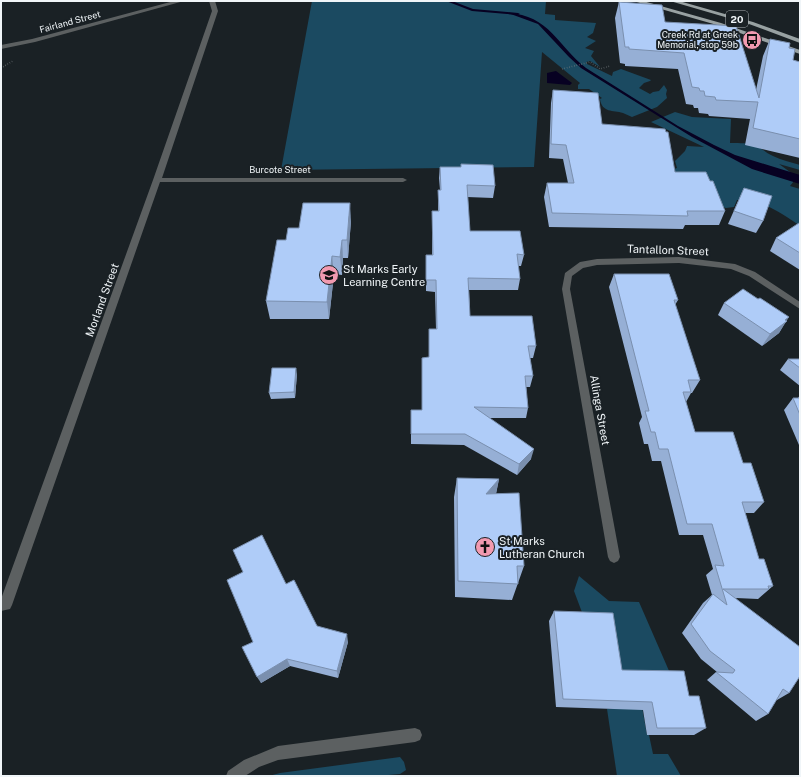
<svg xmlns="http://www.w3.org/2000/svg" width="801" height="777" font-family="'Public Sans',sans-serif">
<style>
.green{fill:#1b4a61}
.water{fill:#070122}
.lines{fill:none;stroke-linecap:round;stroke-linejoin:round}
.stream{fill:#070122;fill-rule:evenodd}
.path{stroke:#787e81;stroke-width:1.5;stroke-dasharray:0.5 2;stroke-linecap:butt}
.service{fill:#5c6061;fill-rule:evenodd}
.minor{fill:#5c6061;fill-rule:evenodd}
.primary{fill:#98a1a2;fill-rule:evenodd}
.wall{fill:#96afd5}
.shaded-wall{fill:#7a8fae}
.building{fill:#afccf8;stroke:#7a8fae}
.labels{text-anchor:middle;stroke-width:4;stroke-linejoin:round;paint-order:stroke}
.far-street-label{font-size:9px;fill:#f0f5f8;stroke:#1a2125}
.far-poi-label{font-size:9px;fill:#f0f5f8;stroke:#1a2125;text-anchor:end}
.shield{fill:#1a2125;stroke:#b0b5b9;stroke-width:1}
.shield-label{font-size:10px;font-weight:bold;fill:#f0f5f8}
.street-label{font-size:11px;fill:#f0f5f8;stroke:#1a2125}
.poi-label{font-size:11px;fill:#f0f5f8;stroke:#1a2125;text-anchor:start}
</style>
<rect width="100%" height="100%" fill="#1a2125"/>
<!-- green -->
<g class="green">
<path d="M312,1H546L545,14L555,15V20L596,23L593,33L587,37L596,41L585,48L594,51L591,56L600,67L590,61L586,62L587,64L612,76L613,72L621,69L651,80L650,81L644,83L639,88L650,94L653,92L659,91L664,85L667,90L666,94L667,98L657,107L632,117C629,116 626,114 623,113C613,110 602,113 600,99L602,98L589,89H578V85L580,83L542,52L534,167L281,170Z"/>
<path d="M675,112L692,117L731,119L730,143C735,143 747,143 751,144C760,146 765,153 773,156C781,160 791,162 800,165V170L779,164L790,172L794,181L790,186L800,189V226C785,215 756,196 737,200L734,207L726,208L718,206L667,171L677,168L675,161L685,151L687,146L704,147L651,122Z"/>
<path d="M579,576L609,601L639,602L673,680L637,679L647,735H649L653,754H668L681,776H617L607,709H618L606,624L586,623L574,591Z"/>
<path d="M400,757L404,762L406,770L400,774L377,776H269L280,773Z"/>
</g>
<!-- water -->
<g class="water">
<path d="M508,13C549,15 558,46 586,68L678,126L714,145L735,155L800,175V184L752,169L692,137L581,68L569,57L538,24Z"/>
<path d="M556,71L572,83L570,85L547,83V73Z"/>
</g>
<g class="lines">
<!-- stream -->
<path class="stream" d="M446,1H452L473,9L518,13L520,14L518,15L472,11Z"/>
<!-- path -->
<g class="path">
<path d="M1,68L13,61"/>
<path d="M562,69L590,62L600,69L610,66"/>
</g>
<!-- service -->
<path class="service" d="M415,728L420,730L422,735L420,740L415,742L278,760L259,767L245,776H226L228,771L244,760L278,746Z"/>
<!-- minor -->
<g class="minor">
<path d="M174,1H184L35,42L1,49V45L32,39Z"/>
<path d="M209,1H215L218,11L162,178H403L407,180L403,182H160L12,605L10,609L1,611V599L153,180L212,11Z"/>
<path d="M679,257L735,264L755,272L800,302V309L749,276L731,269L679,263L597,265L583,268L572,276L570,289L620,557L618,561L614,563L610,561L608,557L562,289L565,273L580,262L597,259Z"/>
</g>
<!-- primary -->
<g class="primary">
<path d="M633,1H643L721,23L800,50V54L717,25Z"/>
<path d="M670,1H679L753,22L800,39V43L749,24Z"/>
</g>
</g>
<!-- wall -->
<g class="wall">
<path d="M619,2L665,22L756,90L763,56L770,39L789,48L793,60L800,62V158L745,145L750,119L709,116L708,114L699,113L698,108H694L693,105L686,104L678,69L625,66V64L620,63L615,18Z"/>
<path d="M553,90L602,124L675,172L710,181L725,211L719,225H685L683,229L549,227L544,197L547,183H568L563,159L549,158L551,103Z"/>
<path d="M440,167L495,186L493,198L467,197L470,231L524,255L521,266H518L520,279L518,290H469L470,316L536,346L533,358H530L533,376L530,387H526L528,408L526,418H489L531,459L517,475L464,445L411,444V410H422V358L429,357V329H436L435,292L426,291V255H432V211H438V190H440L439,178Z"/>
<path d="M744,188L763,221L756,233L728,224Z"/>
<path d="M351,221L348,258H343L342,275L334,274L329,319H270L266,301L299,228Z"/>
<path d="M800,224V270L770,251L776,238Z"/>
<path d="M614,274L678,300L675,305L700,380L692,393H691L686,402L695,432L743,463L764,502L754,513H745L759,559L773,586L758,599L736,598L789,693L777,700H776L768,714L756,721L707,680L716,672H717L701,659L682,633L703,603L712,595L706,575L713,569L703,535H679L661,461H652L648,444H644L639,423L642,417L609,287Z"/>
<path d="M724,303L786,321L779,333L762,346L718,315Z"/>
<path d="M788,359H800V386L780,370Z"/>
<path d="M297,374L295,398L271,399L269,393Z"/>
<path d="M800,395V445H799L784,410L793,398H798Z"/>
<path d="M457,478L499,479L496,494L524,566L512,600L455,597L454,497Z"/>
<path d="M243,572L286,584L317,626L348,642L338,678L290,666L261,683L253,642Z"/>
<path d="M554,611L622,670L689,696L706,728L694,735H647L643,710L556,707L549,621Z"/>
</g>
<!-- shaded-wall -->
<g class="shaded-wall">
<path d="M350,203L351,221L348,258L347,240Z"/>
<path d="M342,240L343,258L342,275L340,257Z"/>
<path d="M332,256L334,274L329,319L327,302Z"/>
<path d="M789,317L779,333L762,346L770,334Z"/>
<path d="M296,368L297,374L295,398L294,392Z"/>
<path d="M534,449L531,459L517,475L519,464Z"/>
<path d="M499,479L495,498L486,494Z"/>
<path d="M347,634L348,642L338,678L337,671Z"/>
<path d="M287,659L290,666L261,683L257,677Z"/>
</g>
<!-- building -->
<g class="building">
<path d="M619,2L662,5L665,22L736,26L759,98L770,39L790,43L789,48L795,49L793,60L800,62V139L753,128L758,102L716,100L715,97L705,96L704,91H700L699,88L692,87L684,53L629,49V47H625Z"/>
<path d="M553,90L598,93L602,124L665,129L666,132H668L675,172H706L710,181H713L725,211H687L688,216L552,213L547,183H574L566,145L551,144Z"/>
<path d="M461,164L493,165L495,186L467,185L470,231H520L524,255L517,254L520,279L468,278L470,316H532L536,346H528L533,376H525L528,408L474,407L534,449L519,464L465,434H411V410H422V358L429,357V329H437L436,280H426V255H433L432,211H439L438,190H441L440,167H461Z"/>
<path d="M744,188L772,196L763,221L734,211Z"/>
<path d="M303,203H350L347,240H342L340,257L332,256L327,302L266,301L277,240H286L288,228H299Z"/>
<path d="M799,223L800,224V253L776,238Z"/>
<path d="M614,274H669L678,300H674L700,380H688L691,392H683L695,432H733L743,463H751L764,502H742L759,559H764L773,586H768L769,589H723L800,647V676L789,693L783,689L768,714L716,672L733,673L735,670L710,651L691,624L713,594L727,605L715,565L724,566L712,524H687L668,449H659L655,432H651L645,411H649Z"/>
<path d="M743,289L758,299L760,298L789,317L785,320L787,321L770,334L724,303Z"/>
<path d="M788,359H800V368Z"/>
<path d="M272,368H296L294,392L269,393Z"/>
<path d="M793,398H800V415Z"/>
<path d="M457,478L499,479L486,494L519,493L524,566H517L518,584L458,581Z"/>
<path d="M262,535L286,584L294,580L317,626L347,634L337,671L287,659L257,677L242,647L253,642L227,580L243,572L233,550Z"/>
<path d="M554,611L613,613L622,670L684,671L689,696H699L706,728H657L652,702L563,699Z"/>
</g>
<!-- icons -->
<defs>
<symbol id="bus-disc" viewBox="-11 -11 22 22"><circle r="9.5" fill="#f29ab0" stroke="#1a2125"/><path d="M-5-6H5V4H4V6H2V4H-2V6H-4V4H-5ZM-3.5-4V0h7V-4ZM-3.5 1.2v1.5H-2V1.2ZM2 1.2v1.5H3.5V1.2Z" fill="#111"/></symbol>
<symbol id="school-disc" viewBox="-11 -11 22 22"><circle r="9.5" fill="#f29ab0" stroke="#1a2125"/><path d="M0-5L7-2L0 1L-7-2ZM-4 1L0 2.5L4 1V4Q0 6-4 4Z" fill="#111"/></symbol>
<symbol id="church-disc" viewBox="-11 -11 22 22"><circle r="9.5" fill="#f29ab0" stroke="#1a2125"/><path d="M-1.2-6h2.4v3.5h3.3v2.4h-3.3V6h-2.4V-.1h-3.3v-2.4h3.3Z" fill="#111"/></symbol>
</defs>
<g fill-rule="evenodd">
<use href="#bus-disc" x="741" y="29" width="22" height="22"/>
<use href="#school-disc" x="318" y="264" width="22" height="22"/>
<use href="#church-disc" x="474" y="536" width="22" height="22"/>
</g>
<g class="labels">
<!-- far-street labels -->
<g class="far-street-label">
<text transform="translate(70 22) rotate(-15)" y="3">Fairland Street</text>
<text x="280" y="173">Burcote Street</text>
</g>
<!-- far-poi labels -->
<g class="far-poi-label">
<text x="738" y="38">Creek Rd at Greek<tspan x="738" dy="10">Memorial, stop 59b</tspan></text>
</g>
<!-- shield labels -->
<rect class="shield" x="726" y="11" width="22" height="16" rx="3"/>
<g class="shield-label">
<text x="737" y="23">20</text>
</g>
<!-- street labels -->
<g class="street-label">
<text transform="translate(668 250) rotate(2)" y="4">Tantallon Street</text>
<text transform="translate(102 300) rotate(-70)" y="4">Morland Street</text>
<text transform="translate(600 410) rotate(80)" y="4">Allinga Street</text>
</g>
<!-- poi labels -->
<g class="poi-label">
<text x="343" y="273">St Marks Early<tspan x="343" dy="13">Learning Centre</tspan></text>
<text x="499" y="545">St Marks<tspan x="499" dy="13">Lutheran Church</tspan></text>
</g>
</g>
<!-- border -->
<rect width="801" height="777" fill="none" stroke="#f0f5f8" stroke-width="4"/>
</svg>
